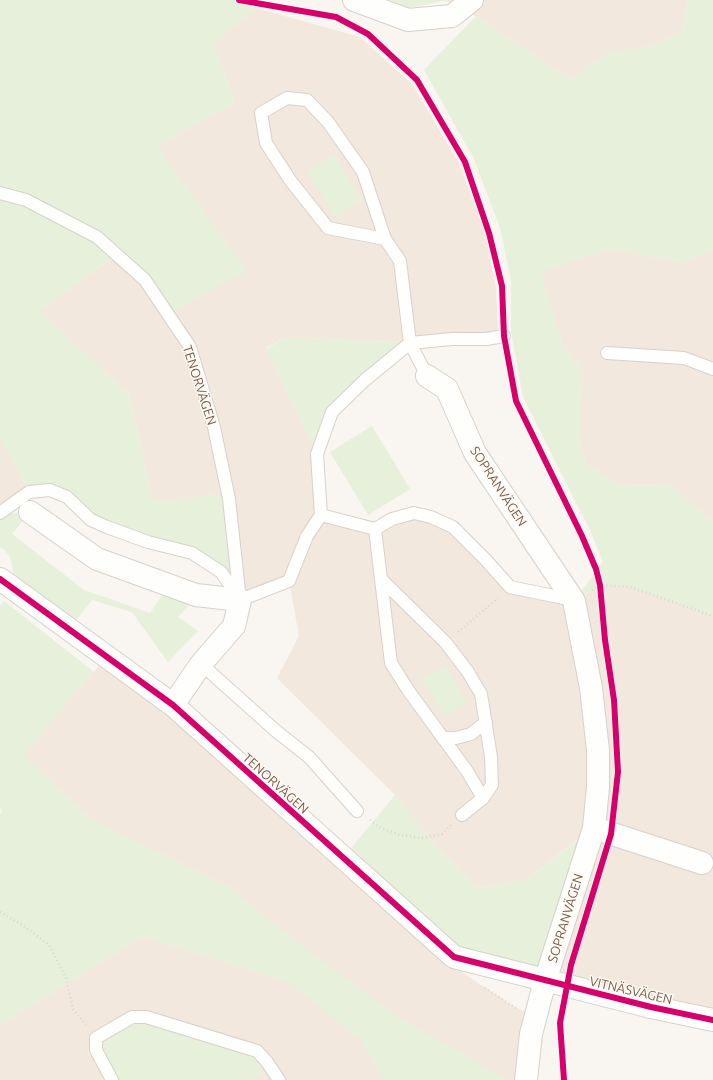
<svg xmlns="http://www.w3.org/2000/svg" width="713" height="1080" font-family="Ubuntu,sans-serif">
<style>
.residential{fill:#f2e8de}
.green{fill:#e7f0db}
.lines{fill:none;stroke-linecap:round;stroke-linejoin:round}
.lane-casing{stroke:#d7d1cb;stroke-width:14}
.street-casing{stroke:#d7d1cb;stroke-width:24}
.path{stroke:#dcd5d0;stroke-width:2.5;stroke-dasharray:1 3;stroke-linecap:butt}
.lane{stroke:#fefefd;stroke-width:12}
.street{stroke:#fefefd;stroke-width:22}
.cycleway-casing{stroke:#fffaf3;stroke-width:8}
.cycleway{stroke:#d6006c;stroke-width:6}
.labels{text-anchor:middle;stroke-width:3;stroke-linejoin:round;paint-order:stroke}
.street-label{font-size:13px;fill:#7a5c4d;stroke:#fffaf3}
</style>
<rect width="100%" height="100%" fill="#f9f5f0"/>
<!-- residential -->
<g class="residential">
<path d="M448,0H688L682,32L654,46L609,53L570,79L476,16L446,1Z"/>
<path d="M256,8L360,37L413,85L460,165L485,233L496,287L498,333L410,343L287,337L266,348L317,454L321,515L375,528L414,513L453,527L510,587L574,601L600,585L630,587L713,616V1019L545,981L593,828L526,880L478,888L423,831L395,795L277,678L299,636L289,581L240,600L219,494L153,502L129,394L39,311L117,255L157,146L235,102L213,44Z"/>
<path d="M609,249L682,262L713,249V522L671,486L619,485L586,464L579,440V406L583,371L562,344L540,271Z"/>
<path d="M0,438L29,492L0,511Z"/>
<path d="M106,656L454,967L513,1006L536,1017L516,1080H0V1025L143,936L289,982L232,889L92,820L23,754L94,672Z"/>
</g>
<!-- green -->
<g class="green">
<path d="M0,0H258L256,8L213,44L235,102L157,146L247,271L168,314L117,255L39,311L129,394L153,502L219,494L229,499L240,600L221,572L192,553L107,527L67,497L29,492L0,438Z"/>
<path d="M390,0H448L408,8Z"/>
<path d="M688,0H713V249L682,262L609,249L541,271L562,344L583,371L579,406V440L586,464L619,485L671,486L713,522V616L630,587L600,585L574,601L603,562L591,532L523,397L511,332V281L500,228L473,157L424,70L476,16L570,79L609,53L654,46L682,32Z"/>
<path d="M334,155L362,201L335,217L307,171Z"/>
<path d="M287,337L410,343L332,412L317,454L266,349Z"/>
<path d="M372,426L410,489L368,515L330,452Z"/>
<path d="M10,513H17L24,519L12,534L84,590L150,613L164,593L189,605L178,617L198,631L168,662L132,612L92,600L74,623L18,579L13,574C13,564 10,552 0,547V520Z"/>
<path d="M4,601L94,672L24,754L92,820L232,889L311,953L402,1019L507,1080H384L362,1041L289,982L143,936L0,1025V814L2,812L0,808V606Z"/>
<path d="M444,665L467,702L445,715L422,679Z"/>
<path d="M395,795L423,831L478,888L526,880L594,828L545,981L454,957L343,858Z"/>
<path d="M134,1024L153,1025L255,1058L264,1073L249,1080H119L102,1050L105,1041Z"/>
</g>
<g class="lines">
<defs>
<g id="lane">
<path d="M0,193L26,200L97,237L145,280L190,347L214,427L229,499L240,600"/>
<path d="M385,239L328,228L290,180L266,143L261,113L287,98L307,100L328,122L363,172L385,239L400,261L410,343L427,376"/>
<path d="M607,353L684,358L713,369"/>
<path d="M0,513L29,492L50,490L67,497L91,520L107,527L148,542L192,553L221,572L240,599"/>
<path d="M321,515L375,529"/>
<path d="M381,579L446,643L468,672L481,694L491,757L492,785L483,798L462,815"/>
<path d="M240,600L289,581L307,536L321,515L317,454L332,412L365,380L410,343L452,339H486L504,336"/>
<path d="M201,664L276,731L309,757L357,811"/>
<path d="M443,738H456L471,734L486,722"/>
<path d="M483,798L467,771L408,690L391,663L375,529L392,519L414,513L431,517L453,527L485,559L510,587L573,600"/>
<path d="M112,1080L96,1050V1038L132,1017H146L257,1051L267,1062L279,1080"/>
</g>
<g id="street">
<path d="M354,0L408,20L452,16L472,0"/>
<path d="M427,376L447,389L475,453L574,601L591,688L598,750V787L594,828L702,863"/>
<path d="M30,512L97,559L196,595L240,600L234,626L201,664L173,705"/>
<path d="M0,579L173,705L454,957L651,1007L713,1020"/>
<path d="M526,1080L531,1034L545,981L594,828"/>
</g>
</defs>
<!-- lane casing -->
<use href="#lane" class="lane-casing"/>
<!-- street casing -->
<use href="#street" class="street-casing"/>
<!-- path -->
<g class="path">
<path d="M336,17L368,34L417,80L465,162L489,233L502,286L504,321"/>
<path d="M507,352L516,401L582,536L596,569L600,585L605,638"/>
<path d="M592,590L600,585L630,587L713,616"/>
<path d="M458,632L498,598"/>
<path d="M370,820L381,828L400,835L422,838L442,834L451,825"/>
<path d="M0,912L24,926L49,945L66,978L73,1009L86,1025"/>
<path d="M485,988L516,1008"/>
<path d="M563,1007L560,1023L564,1080"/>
</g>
<!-- lane -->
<use href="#lane" class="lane"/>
<!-- street -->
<use href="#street" class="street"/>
<defs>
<g id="cycleway">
<path d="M239,0L336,17L368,34L417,80L465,162L489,233L502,286L504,336L516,401L582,536L596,569L600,585L605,640L614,700L618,772L611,834L571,965L560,1023L564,1080"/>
<path d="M0,579L173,705L454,957L651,1007L713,1020"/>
</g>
</defs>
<!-- cycleway casing -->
<use href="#cycleway" class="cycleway-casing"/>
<!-- cycleway -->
<use href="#cycleway" class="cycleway"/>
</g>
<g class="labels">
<!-- street labels -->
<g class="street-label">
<text transform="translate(200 385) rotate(72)" y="5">TENORVÄGEN</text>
<text transform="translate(499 486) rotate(57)" y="5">SOPRANVÄGEN</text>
<text transform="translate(276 783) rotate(42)" y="5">TENORVÄGEN</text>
<text transform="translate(565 918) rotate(-73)" y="5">SOPRANVÄGEN</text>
<text transform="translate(631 990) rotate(13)" y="5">VITNÄSVÄGEN</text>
</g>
</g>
</svg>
